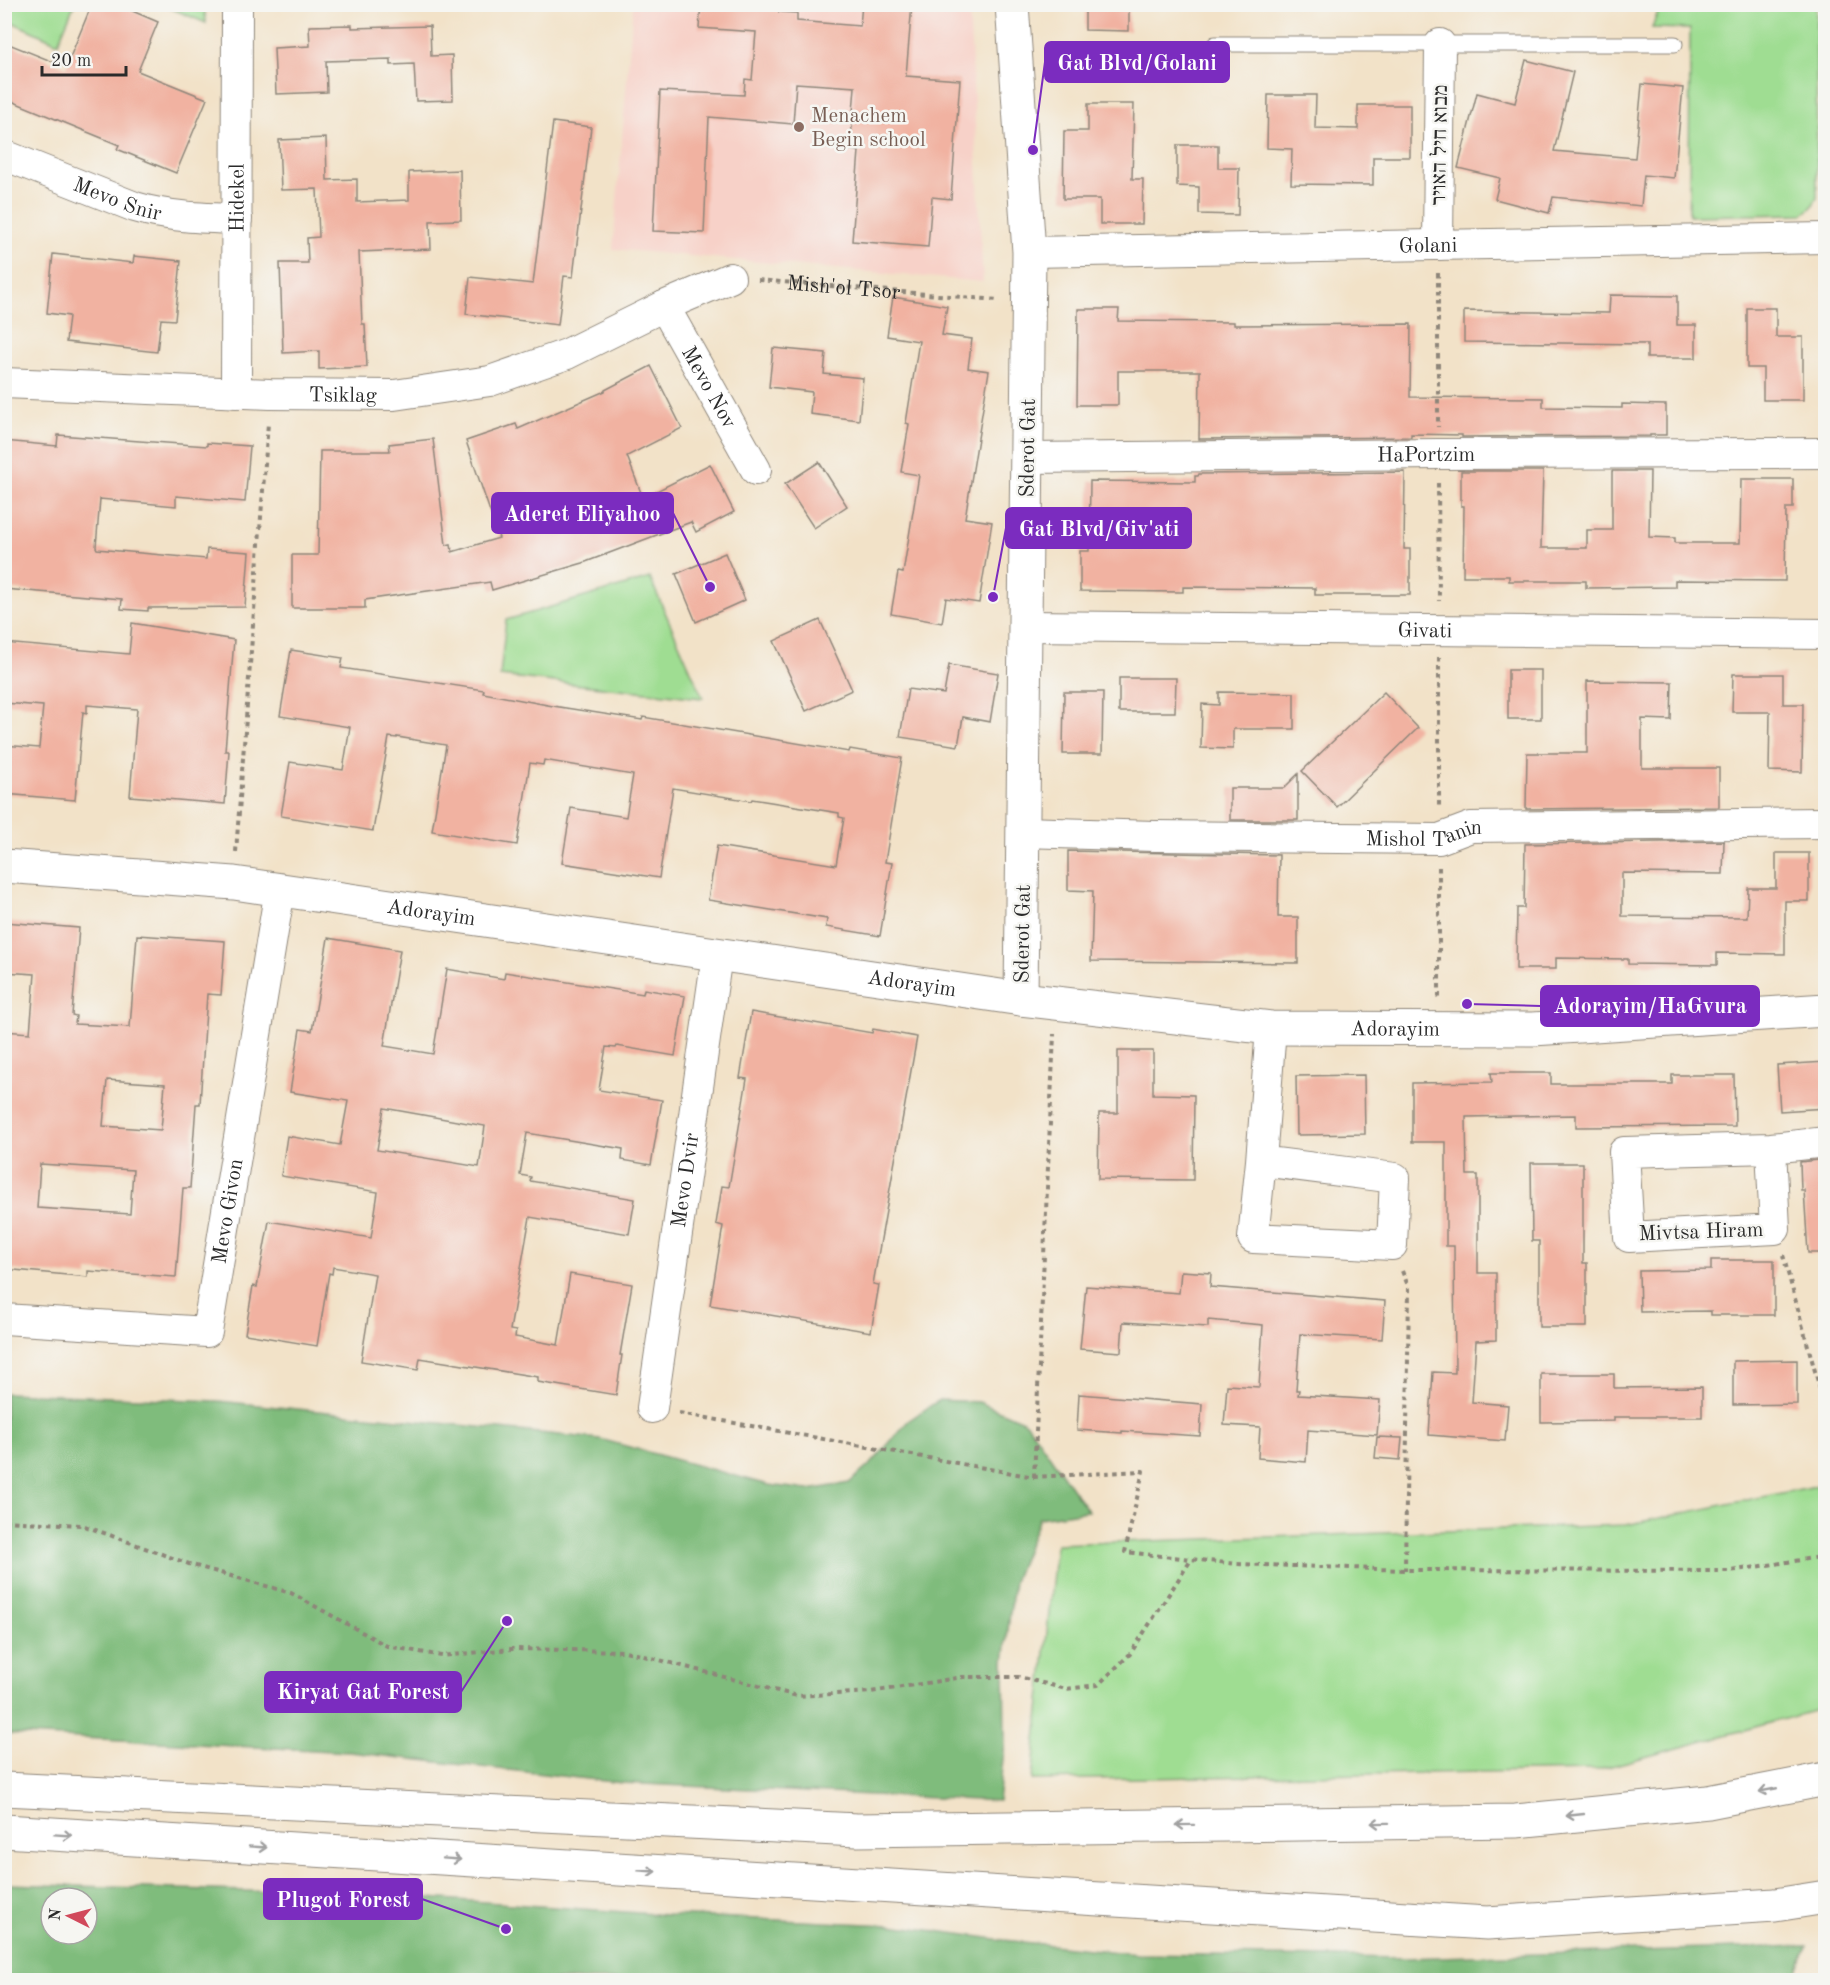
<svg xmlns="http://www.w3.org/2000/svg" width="1830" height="1985" font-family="'Old Standard TT','Frank Ruhl Libre',serif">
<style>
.built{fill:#f7d1c8}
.green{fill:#9fdd92;stroke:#65845e;stroke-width:1.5}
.forest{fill:#7fbc7c;stroke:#557454;stroke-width:1.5;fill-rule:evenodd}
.building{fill:#f1b2a1;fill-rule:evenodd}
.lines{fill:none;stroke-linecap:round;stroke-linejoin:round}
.lane-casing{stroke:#8e867a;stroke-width:17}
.street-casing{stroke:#8e867a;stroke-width:32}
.secondary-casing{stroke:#8e867a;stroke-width:35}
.highway-casing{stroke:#8e867a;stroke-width:35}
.path{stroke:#8e867a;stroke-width:4;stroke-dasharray:4.5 4.5;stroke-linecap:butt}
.lane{stroke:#fff;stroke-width:15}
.street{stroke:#fff;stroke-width:30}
.secondary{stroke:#fff;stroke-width:33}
.highway{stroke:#fff;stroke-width:33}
.oneway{stroke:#a0a0a0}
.education-dot{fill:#8d6e63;stroke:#f6f6f2;stroke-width:2}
.labels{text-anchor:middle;stroke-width:5;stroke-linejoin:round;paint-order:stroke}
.education-label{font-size:21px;fill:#785e54;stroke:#f6f6f2;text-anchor:start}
.street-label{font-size:21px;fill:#2b2b2b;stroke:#f6f6f2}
.leader{fill:none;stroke:#7b2cbf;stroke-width:2}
.callout-dot{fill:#7b2cbf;stroke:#f6f6f2;stroke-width:2}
.callout{fill:#7b2cbf;stroke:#7b2cbf;stroke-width:2}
.callout-label{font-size:22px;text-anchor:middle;font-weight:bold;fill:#fff}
</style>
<rect width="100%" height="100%" fill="#f6f6f2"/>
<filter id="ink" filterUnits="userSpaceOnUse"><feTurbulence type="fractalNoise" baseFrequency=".0167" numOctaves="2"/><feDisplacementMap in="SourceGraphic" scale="12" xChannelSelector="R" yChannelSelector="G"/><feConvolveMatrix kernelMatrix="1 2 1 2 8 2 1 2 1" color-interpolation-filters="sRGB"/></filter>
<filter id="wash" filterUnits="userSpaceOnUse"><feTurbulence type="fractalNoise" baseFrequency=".008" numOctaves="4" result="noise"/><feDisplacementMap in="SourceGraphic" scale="24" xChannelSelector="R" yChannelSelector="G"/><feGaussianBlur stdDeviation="1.35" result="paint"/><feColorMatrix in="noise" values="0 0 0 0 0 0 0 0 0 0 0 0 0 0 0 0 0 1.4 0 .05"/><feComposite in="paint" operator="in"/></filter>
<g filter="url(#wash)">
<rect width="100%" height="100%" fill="#f2e2c8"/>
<!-- built -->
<path class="built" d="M633,5H969L983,282L613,249Z"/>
<!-- green -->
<g class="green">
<path d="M5,4H74V5L58,43L5,19Z"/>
<path d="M273,4H504V5L500,7Z"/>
<path d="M1661,4L1816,5L1817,198L1811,208L1803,214L1689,216L1690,29L1652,28Z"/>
<path d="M163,5H204L206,23Z"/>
<path d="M650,578L703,698L500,676L506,620Z"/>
<path d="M1825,1484V1708L1597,1770L1032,1780L1056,1544L1626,1525Z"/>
</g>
<!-- forest -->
<g class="forest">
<path d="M5,1393L218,1401L600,1439L769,1485L809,1490L849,1483L872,1463L908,1421L939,1400L979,1402L1025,1422L1029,1426L1088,1511L1039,1518L1014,1581L1004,1662L1005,1744L998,1801L622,1783L350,1752L5,1734Z"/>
<path d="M5,1884L385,1895L667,1915L891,1925L1004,1940L1137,1954L1405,1958L1807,1946L1795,1980H5ZM51,1898H87V1934H51Z"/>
</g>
<g id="blocks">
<!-- building -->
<g class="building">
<path d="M92,4H116L158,22L138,71L207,99L176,173L117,149L119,145L4,98V42L66,67Z"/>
<path d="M701,4H780L779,12L797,13V21L860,26L862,4H912L906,76L960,80L951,199L932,197L928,247L852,241L859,151L850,150L855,87L796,83L793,124L709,117L704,233L653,231L660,91L744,95L745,79L752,80L756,32L699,28Z"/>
<path d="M1085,4H1129V31L1085,30Z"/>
<path d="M352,25V28L430,26L431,56L452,55L453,100L416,101L414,64L391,65V59L326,61L327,92L276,94L274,48L310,46L309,26Z"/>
<path d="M1526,60L1573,72L1554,151L1635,158L1642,84L1683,88L1674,178L1644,175L1641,206L1553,197L1549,213L1495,199L1500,178L1458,168L1477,93L1515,103Z"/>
<path d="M1268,95H1316L1315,128L1358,129V105H1410V157H1373V185L1291,184L1292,149L1267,148Z"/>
<path d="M1088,104H1134L1132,179H1143L1142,224H1100V199H1063L1064,131H1088Z"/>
<path d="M553,122L591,127L573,277L564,276L558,325L466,314L470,277L533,284Z"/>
<path d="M326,138L327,180L357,179V202L409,200V172L460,170L461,220L430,221L431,249L359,252L362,324H365L367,367L319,369V351L283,353L280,263H308L307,238L319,237L317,189L281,190L279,140Z"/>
<path d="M1177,145H1218V168H1239L1238,215L1199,214V187L1177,186Z"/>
<path d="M53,254L133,263L134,256L181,261L175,320L161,319L157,352L66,342L69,316L47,313Z"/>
<path d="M1610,295L1677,296V325H1696V358H1647V344L1464,342V311L1609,313Z"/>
<path d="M893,297L947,306L942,335L972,339L968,368L989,371L965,518L992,522L979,603L946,598L942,623L891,614L898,572L903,573L919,475L901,472L909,424L906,423L919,341L887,336Z"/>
<path d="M1747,308H1776V337H1803V400H1763V368H1747Z"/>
<path d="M1078,309H1119L1118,321L1234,322V325L1411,324L1410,397L1543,398V407L1622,408V404L1666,405V435H1650V436L1462,437V435L1411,434V437L1199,439L1200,371H1118V405H1077Z"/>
<path d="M773,348L826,353L824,374L863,378L859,420L810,414L812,392L769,387Z"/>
<path d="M651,366L682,428L627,456L643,498L710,464L734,512L696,532L691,522L583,563L492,590L490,582L365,600V608H292V555H318L320,451H390L389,444L433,439L446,545L451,544L452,552L499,538L466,441L516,424L518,429L605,391V390Z"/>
<path d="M58,435L207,446V443L250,446L245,502L176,496V506L100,499L96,547L97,549L206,559L207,549L249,552L245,607L148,608V611L121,609L122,599L4,589V441L57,446Z"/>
<path d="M819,462L847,506L814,528L785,484Z"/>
<path d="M1461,471H1543L1541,548H1587V530H1612V471H1650L1649,537L1675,538V543H1740L1741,479H1793V508H1786L1785,581L1675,580V587L1586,588V581H1509V576H1463L1464,506H1461Z"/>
<path d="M1405,472L1404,549H1410V595H1315V588L1183,587V592L1080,591V551H1089L1090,481L1195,482V476H1198L1199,474Z"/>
<path d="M725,553L745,600L696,622L676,574Z"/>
<path d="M820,620L852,690L806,711L774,641Z"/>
<path d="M132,623L234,640L225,751H229L225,804L130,796L137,709L87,705V713L83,712L75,800L4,794V745L39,748L43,706L4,703V643L129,654Z"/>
<path d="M291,650L343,658L341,668L484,690L483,693L553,706L642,720L643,717L849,752L850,749L902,758L885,862L892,863L880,936L826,927L827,919L708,900L717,846L836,865L844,818L839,817V813L752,799L751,801L673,788L659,878L562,863L571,808L626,817L633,775L544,760L543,765L530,763L517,845L432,831L446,745L397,737V738L389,737L373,831L281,816L290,762L343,770L350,727L280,716Z"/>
<path d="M949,665L998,673L990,722L963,717L958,746L900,737L908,689L944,694Z"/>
<rect x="1508" y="670" width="33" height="49"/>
<path d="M1733,674H1783V704H1803L1802,772L1769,771L1770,712H1732Z"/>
<path d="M1119,678H1176L1175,712H1119Z"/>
<path d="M1587,681L1672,682L1671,720L1642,719V768H1719V807L1526,809L1527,753H1587Z"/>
<path d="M1064,692H1103L1102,754H1063Z"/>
<path d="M1219,692L1294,693V729H1233V749L1201,748L1202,704L1219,705Z"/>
<path d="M1384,692L1418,728L1337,807L1302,771Z"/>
<path d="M1298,774V820H1230V788H1284Z"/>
<path d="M1724,841L1723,874L1622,873V916L1747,917L1748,888H1776V853H1809V901H1785V954L1717,953V965L1628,964V959L1556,958V969H1516L1517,908H1524L1525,844Z"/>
<path d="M1068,851L1279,855L1278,917H1298V963L1091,961L1093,891L1068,890Z"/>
<path d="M4,922L79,928L72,1015L76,1016L75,1024L130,1027L137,935L225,941L221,995L207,994L200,1104H196L190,1188H183L176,1277L88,1271V1277L4,1269V1031L30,1033L35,974L4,972ZM107,1080L165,1084L161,1130L103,1126ZM40,1164L133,1170L130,1214L37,1208Z"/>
<path d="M328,938L400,950L384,1046L433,1054L447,969L504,979L505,972L643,994L644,989L685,996L675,1056L617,1046L616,1048L606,1047L599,1090L662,1100L651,1165L622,1160L623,1149L527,1133L520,1175L531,1177L530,1181L635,1199L629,1234L530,1217L510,1330L516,1331L515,1337L558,1345L570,1274L632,1284L620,1355H622L616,1395L538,1382V1377L420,1358L418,1370L361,1361L375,1274L333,1267L332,1274L329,1273L317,1346L245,1334L253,1286L257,1287L269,1221L371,1238L378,1192L281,1176L287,1136L340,1145L348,1101L290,1092L300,1029L312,1031ZM384,1108L485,1126L479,1167L377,1150Z"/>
<path d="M751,1012L872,1033L873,1029L917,1037L873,1284L879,1285L871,1332L710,1305L723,1226L716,1224L722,1186L729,1187L747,1079L740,1078Z"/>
<path d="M1118,1051H1153V1094L1194,1095L1193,1180L1098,1179L1099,1113H1118Z"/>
<path d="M1826,1062V1108L1780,1111L1777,1065Z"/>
<path d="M1491,1073H1551V1084H1672V1075H1734L1735,1126L1576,1127V1115L1466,1117L1467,1175H1478V1273H1496V1340L1476,1341L1472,1402L1508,1405L1505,1441L1429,1435L1433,1372L1455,1373L1454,1246H1446V1142H1412V1083L1492,1082Z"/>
<path d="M1364,1075L1365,1134L1297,1135L1296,1076Z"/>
<path d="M1826,1159V1253H1808L1804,1190H1801L1800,1162Z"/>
<path d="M1531,1163H1583V1263H1587V1327H1539V1241H1532Z"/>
<path d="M1711,1260H1774V1315H1711V1311L1640,1312L1639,1271L1711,1270Z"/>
<path d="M1181,1271L1211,1273L1210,1287L1385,1301L1382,1339L1300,1334L1296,1390H1299L1298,1395L1380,1400L1377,1435L1308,1430L1306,1462L1258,1458L1260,1427L1224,1425L1227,1385L1259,1387L1263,1325L1208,1320V1327L1123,1322L1121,1352L1080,1349L1086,1286L1179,1293Z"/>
<path d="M1797,1360V1404L1733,1405V1361Z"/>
<path d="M1541,1374H1614V1388L1702,1387V1417H1614V1421L1541,1422Z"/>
<path d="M1079,1394L1202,1404L1200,1436L1122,1431V1433L1077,1430Z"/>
<path d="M1377,1437L1402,1438L1400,1460L1375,1458Z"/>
</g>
</g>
</g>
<g filter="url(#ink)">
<use href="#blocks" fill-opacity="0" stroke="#8e867a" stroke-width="1.5"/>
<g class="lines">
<defs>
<path id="lane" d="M1215,44H1675"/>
<g id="street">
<path id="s2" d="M4,155L135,207C168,217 202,218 237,219"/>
<path d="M1438,245L1440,44"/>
<path id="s3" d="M1029,252L1826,238"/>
<path id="s4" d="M664,306L756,470"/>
<path id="s5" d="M4,383L270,394L394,395L490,381L567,354L664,306L730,278"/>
<path id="s6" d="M236,393L237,4"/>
<path id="s7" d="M1027,458L1438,454L1826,453"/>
<path id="s8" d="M1025,626L1826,634"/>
<path id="s9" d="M1023,832L1155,836L1439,839L1471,827L1826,823"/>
<path d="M1771,1148L1775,1229L1629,1237L1624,1152L1771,1148L1826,1142"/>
<path d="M1261,1161L1395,1178L1392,1245L1253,1238L1261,1161L1271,1028"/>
<path id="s10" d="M4,1319L207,1332L280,889"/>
<path id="s11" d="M652,1408L717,955"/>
</g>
<g id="secondary">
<path d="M1012,4L1029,252L1021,999"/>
<path id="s12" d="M4,866L234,883L1021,999L1271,1028L1533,1029L1826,1010"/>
</g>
<g id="highway">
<path d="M4,1789L857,1830L1516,1821L1708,1802L1826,1779"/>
<path d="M4,1831L1487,1923L1775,1905L1826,1897"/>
</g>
</defs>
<!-- lane casing -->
<use href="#lane" class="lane-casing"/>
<!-- street casing -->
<use href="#street" class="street-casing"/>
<!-- secondary casing -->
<use href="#secondary" class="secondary-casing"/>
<!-- highway casing -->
<use href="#highway" class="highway-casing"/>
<!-- path -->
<g class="path">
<path d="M1438,273V427"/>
<path id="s1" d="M758,280L998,300"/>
<path d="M1438,483L1439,601"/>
<path d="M1439,657V808"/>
<path d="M236,852L268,423"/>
<path d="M1439,867V1000"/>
<path d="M1783,1255L1826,1411"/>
<path d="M1402,1271L1409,1288L1405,1570"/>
<path d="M679,1413L1034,1477L1143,1471L1125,1552L1237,1564L1405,1570L1730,1571L1826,1556"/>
<path d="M1034,1477L1054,1034"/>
<path d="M4,1521L82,1525L189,1564L291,1593L387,1646L442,1656L511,1649L625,1651L797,1696L871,1692L963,1677H1019L1066,1689L1098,1685L1130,1654L1191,1560"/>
</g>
<!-- lane -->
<use href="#lane" class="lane"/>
<!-- street -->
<use href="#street" class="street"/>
<!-- secondary -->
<use href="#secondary" class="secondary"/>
<!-- highway -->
<use href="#highway" class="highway"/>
</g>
<!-- one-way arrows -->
<defs><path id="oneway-shaft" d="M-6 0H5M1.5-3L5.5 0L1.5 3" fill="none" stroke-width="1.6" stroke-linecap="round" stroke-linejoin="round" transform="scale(1.5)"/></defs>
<g class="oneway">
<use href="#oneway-shaft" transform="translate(1768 1790) rotate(169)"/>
<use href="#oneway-shaft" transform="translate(1575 1815) rotate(174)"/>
<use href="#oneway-shaft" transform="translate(1380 1823) rotate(179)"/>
<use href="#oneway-shaft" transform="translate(1185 1825) rotate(179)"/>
<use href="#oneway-shaft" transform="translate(63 1835) rotate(4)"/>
<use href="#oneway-shaft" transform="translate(258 1847) rotate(4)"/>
<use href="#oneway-shaft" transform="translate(452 1859) rotate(4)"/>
<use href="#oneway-shaft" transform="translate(647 1871) rotate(4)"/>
</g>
</g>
<!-- markers -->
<circle class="education-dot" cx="799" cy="127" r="6"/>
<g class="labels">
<!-- education labels -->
<g class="education-label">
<text x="811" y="122">Menachem<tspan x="811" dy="24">Begin school</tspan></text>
</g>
<!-- street labels -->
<g class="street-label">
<text transform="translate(1439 145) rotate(-89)" y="7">מבוא חיל האויר</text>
<text dy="7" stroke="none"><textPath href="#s2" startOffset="122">Mevo Snir</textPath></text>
<text dy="7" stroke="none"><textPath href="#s6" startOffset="195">Hidekel</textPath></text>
<text dy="7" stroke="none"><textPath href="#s3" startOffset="399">Golani</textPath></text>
<text dy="7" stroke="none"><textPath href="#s1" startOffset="86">Mish'ol Tsor</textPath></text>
<text dy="7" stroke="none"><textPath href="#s4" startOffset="93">Mevo Nov</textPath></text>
<text dy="7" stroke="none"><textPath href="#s5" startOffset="339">Tsiklag</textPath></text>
<text transform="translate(1027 448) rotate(-89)" y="7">Sderot Gat</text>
<text dy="7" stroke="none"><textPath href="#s7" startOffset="399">HaPortzim</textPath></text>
<text dy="7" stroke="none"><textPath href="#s8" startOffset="400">Givati</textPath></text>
<text dy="7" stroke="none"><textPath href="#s9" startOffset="402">Mishol Tanin</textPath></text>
<text dy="7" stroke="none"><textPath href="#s12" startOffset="430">Adorayim</textPath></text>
<text transform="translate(1022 934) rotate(-89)" y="7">Sderot Gat</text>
<text dy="7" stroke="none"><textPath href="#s12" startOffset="916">Adorayim</textPath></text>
<text dy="7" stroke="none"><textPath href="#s12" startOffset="1402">Adorayim</textPath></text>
<text dy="7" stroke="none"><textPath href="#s11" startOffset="230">Mevo Dvir</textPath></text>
<text dy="7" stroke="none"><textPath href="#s10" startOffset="326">Mevo Givon</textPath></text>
<text transform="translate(1701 1231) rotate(-2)" y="7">Mivtsa Hiram</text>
</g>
</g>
<!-- callouts -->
<path class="leader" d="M1033 150L1045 62M710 587L673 513M993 597L1006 528M1467 1004L1541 1006M507 1621L461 1692M506 1929L422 1899"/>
<g class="callout-dot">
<circle cx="1033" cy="150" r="6"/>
<circle cx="710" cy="587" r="6"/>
<circle cx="993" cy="597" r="6"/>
<circle cx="1467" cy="1004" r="6"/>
<circle cx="507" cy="1621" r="6"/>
<circle cx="506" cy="1929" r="6"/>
</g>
<g class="callout">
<rect x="1045" y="42" width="184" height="40" rx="6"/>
<rect x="492" y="493" width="181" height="40" rx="6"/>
<rect x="1006" y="508" width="185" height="40" rx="6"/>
<rect x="1541" y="986" width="218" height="40" rx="6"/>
<rect x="265" y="1672" width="196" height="40" rx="6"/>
<rect x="264" y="1879" width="158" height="40" rx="6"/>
</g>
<g class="callout-label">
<text x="1137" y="70">Gat Blvd/Golani</text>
<text x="582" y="521">Aderet Eliyahoo</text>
<text x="1099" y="536">Gat Blvd/Giv'ati</text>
<text x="1650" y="1013">Adorayim/HaGvura</text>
<text x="363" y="1699">Kiryat Gat Forest</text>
<text x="343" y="1907">Plugot Forest</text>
</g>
<!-- margin -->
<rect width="1830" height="1985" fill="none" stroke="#f6f6f2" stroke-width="24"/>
<!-- north arrow -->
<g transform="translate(69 1916) rotate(276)"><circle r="28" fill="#f6f6f2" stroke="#a5a5a2" stroke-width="1.5"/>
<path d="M0-4.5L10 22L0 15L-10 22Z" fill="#d1495b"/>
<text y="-9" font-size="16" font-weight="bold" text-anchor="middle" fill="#2b2b2b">N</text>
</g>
<!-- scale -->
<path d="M42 66v9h84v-9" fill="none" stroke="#2b2b2b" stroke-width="3"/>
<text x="51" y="66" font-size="18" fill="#2b2b2b" stroke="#f6f6f2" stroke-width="4.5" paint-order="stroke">20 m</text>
</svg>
